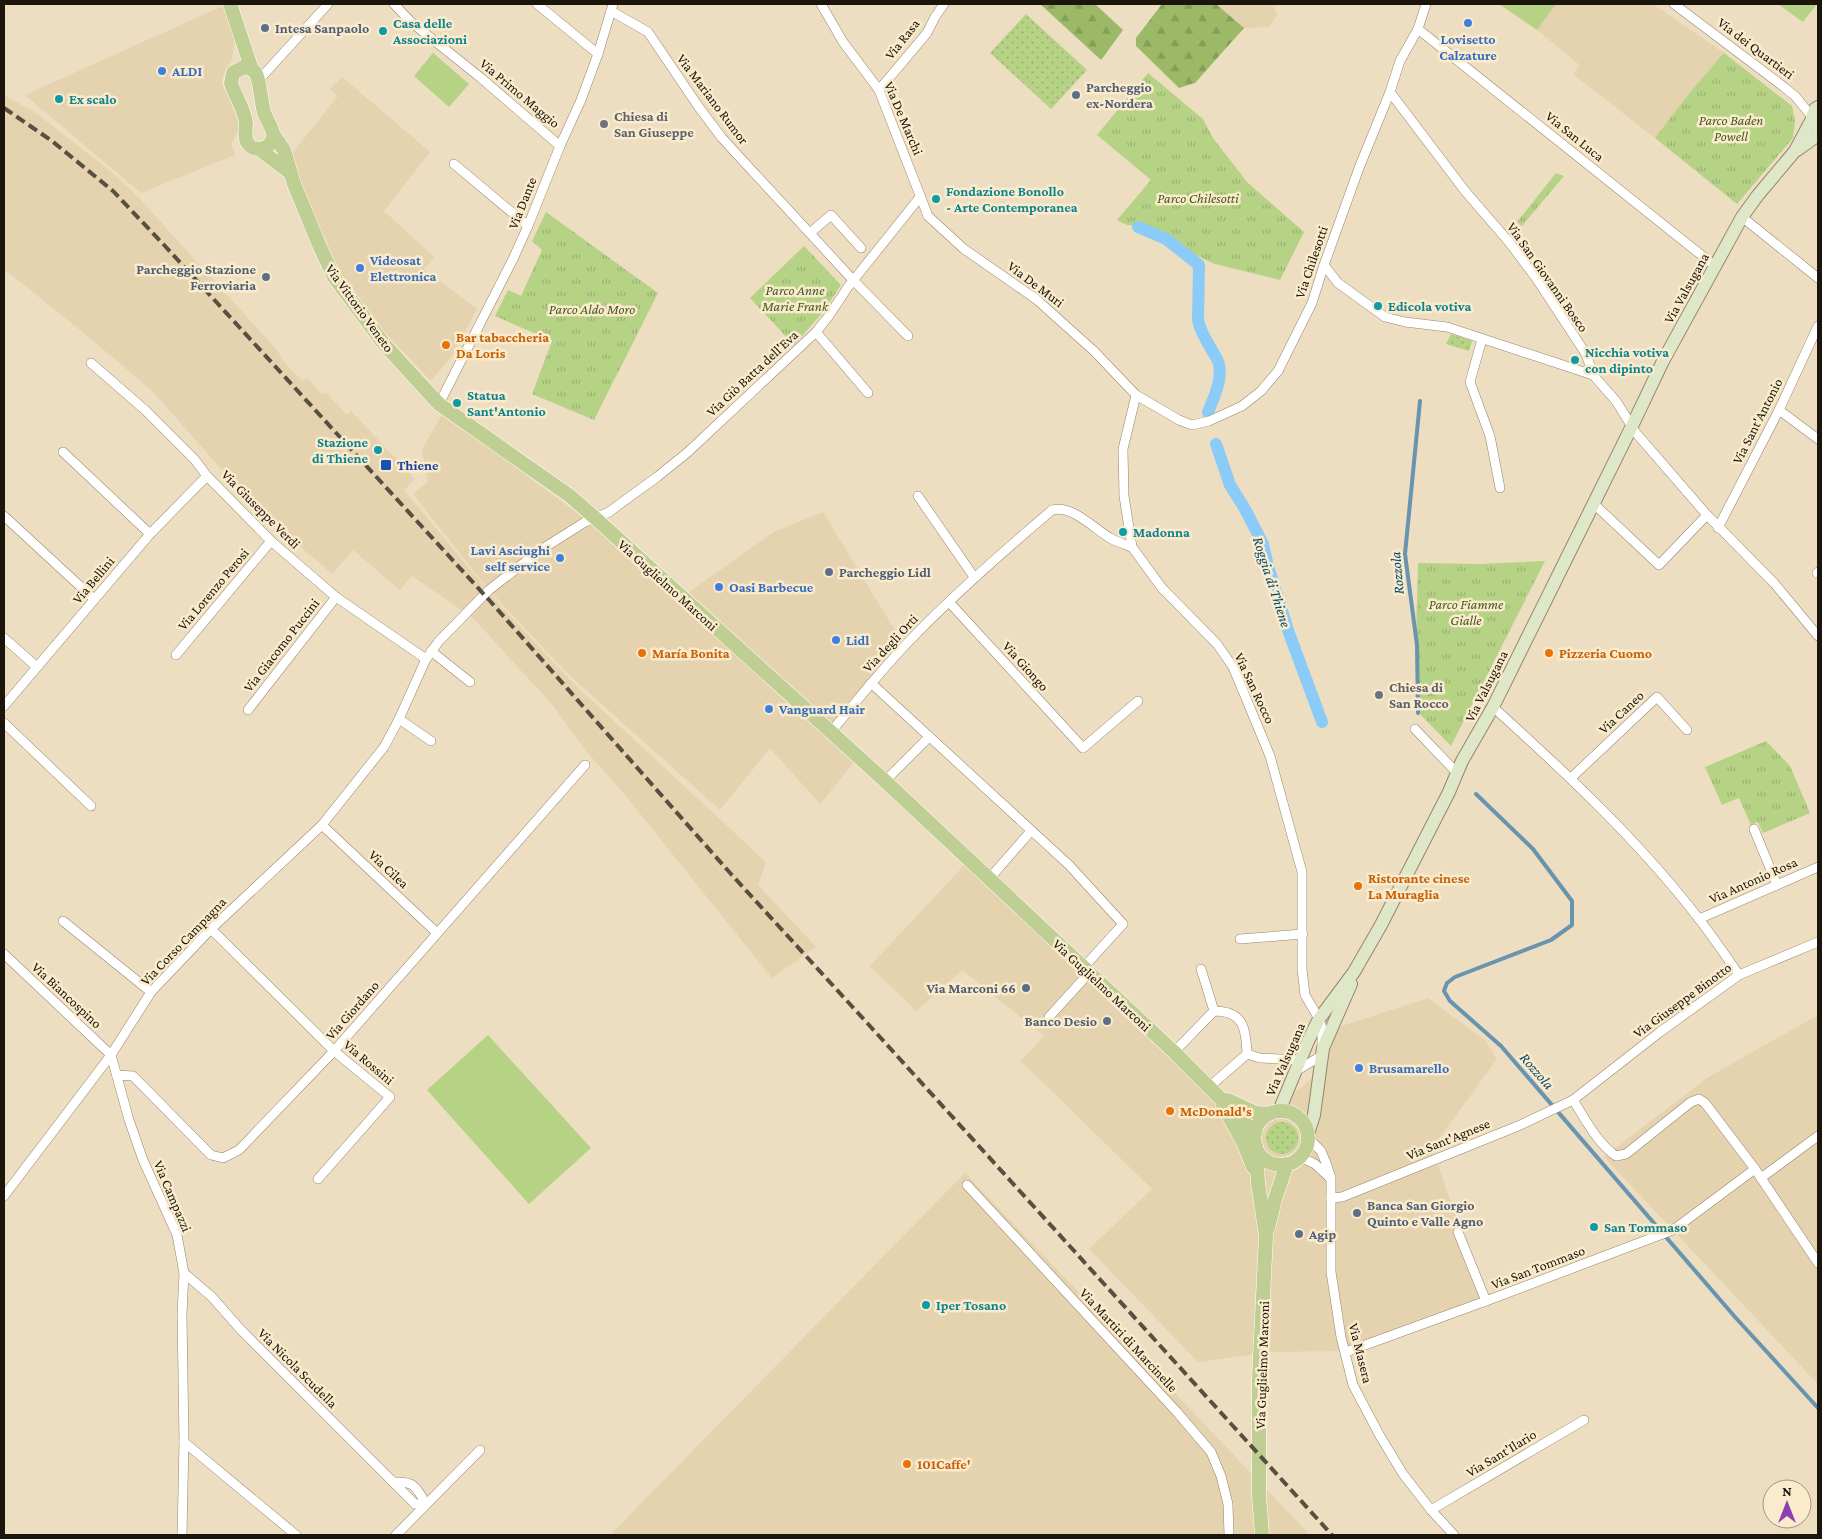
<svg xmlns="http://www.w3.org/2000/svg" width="1822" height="1539" font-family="'Crimson Pro',serif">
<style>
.built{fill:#e5d2ae}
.grass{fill:url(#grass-dots)}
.forest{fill:url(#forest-firs)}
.park{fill:url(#park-tufts)}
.garden{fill:#b5d285}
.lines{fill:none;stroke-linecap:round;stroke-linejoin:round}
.stream{stroke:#6994b0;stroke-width:4}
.canal{stroke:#8bcbf7;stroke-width:12}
.street-casing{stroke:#94866b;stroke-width:10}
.secondary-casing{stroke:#94866b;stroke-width:14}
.primary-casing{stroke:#fff;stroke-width:15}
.street{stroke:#fff;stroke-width:9}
.secondary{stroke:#dfe7c9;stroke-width:12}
.primary{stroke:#bfce92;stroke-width:14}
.rail{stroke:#584f40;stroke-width:4;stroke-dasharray:10 5;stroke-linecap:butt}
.shop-dot{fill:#3f7fe0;stroke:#faebcd;stroke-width:2}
.service-dot{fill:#5c6f8a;stroke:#faebcd;stroke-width:2}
.culture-dot{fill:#0f9aa8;stroke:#faebcd;stroke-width:2}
.worship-dot{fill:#6b7280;stroke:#faebcd;stroke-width:2}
.food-dot{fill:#e8710a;stroke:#faebcd;stroke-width:2}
.transit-dot{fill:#1a4fb4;stroke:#faebcd;stroke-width:2}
.labels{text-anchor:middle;stroke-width:5;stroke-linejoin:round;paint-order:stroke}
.culture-label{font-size:14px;font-weight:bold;fill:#0d838f;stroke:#faebcd;text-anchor:start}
.service-label{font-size:14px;font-weight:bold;fill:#4e5e75;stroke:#faebcd;text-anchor:start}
.street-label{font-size:14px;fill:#1b150b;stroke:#faebcd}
.shop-label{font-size:14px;font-weight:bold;fill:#366cbe;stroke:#faebcd;text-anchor:start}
.worship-label{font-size:14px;font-weight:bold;fill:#5b616d;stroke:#faebcd;text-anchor:start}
.park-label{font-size:14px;font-style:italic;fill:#45581f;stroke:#faebcd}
.food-label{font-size:14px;font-weight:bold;fill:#c56008;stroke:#faebcd;text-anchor:start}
.transit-label{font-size:14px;font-weight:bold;fill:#164399;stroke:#faebcd;text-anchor:start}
.water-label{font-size:15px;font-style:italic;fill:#04496d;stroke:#faebcd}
</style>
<defs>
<pattern id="grass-dots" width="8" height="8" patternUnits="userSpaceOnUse" patternTransform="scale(1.25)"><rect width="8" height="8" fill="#b5d285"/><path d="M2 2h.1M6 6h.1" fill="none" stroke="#9bb372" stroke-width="1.8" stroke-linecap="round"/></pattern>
<pattern id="forest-firs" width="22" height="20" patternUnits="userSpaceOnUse" patternTransform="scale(1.25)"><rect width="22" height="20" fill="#9bb967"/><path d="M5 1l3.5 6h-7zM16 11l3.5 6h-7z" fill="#859e58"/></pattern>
<pattern id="park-tufts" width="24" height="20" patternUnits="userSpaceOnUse" patternTransform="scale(1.25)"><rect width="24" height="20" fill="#b5d285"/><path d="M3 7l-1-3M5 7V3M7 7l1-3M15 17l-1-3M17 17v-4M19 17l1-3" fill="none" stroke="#9bb372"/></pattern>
</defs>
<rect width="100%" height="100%" fill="#eddec1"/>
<!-- built -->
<g class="built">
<path d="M1216,4H1277L1274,8L1278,14L1269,27L1244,28Z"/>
<path d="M1556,4H1653L1724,53L1692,90L1655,138L1573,74L1580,65L1537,30Z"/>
<path d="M225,5L235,40L233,52L231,61L223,75L222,81L224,89L230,98L238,121V131L231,144L235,155L141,193L25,95Z"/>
<path d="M342,77L430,152L384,211L434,257L424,269L477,309L451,357L431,381L380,327L335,266L322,240L290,156L338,96L330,89Z"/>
<path d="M4,95L36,113L109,170L138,197L276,349L286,364L302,381L307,378L322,394L325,392L347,415L351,411L415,479L404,490L498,603L574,684L766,862L758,885L816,947L772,978L626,796L587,752L551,703L472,617L412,576L400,590L353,550L332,574L257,509L152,391L96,343L4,269Z"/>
<path d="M443,413L584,518L655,573L682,597L774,532L823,512L902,642L831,732L858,757L820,804L770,748L720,810L567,673L489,590L413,494L428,482L422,449Z"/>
<path d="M969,860L1214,1093L1269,1114L1310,1080L1339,1027L1428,998L1485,1040L1497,1059L1432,1148L1486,1301L1343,1351L1270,1352L1198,1362L1089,1249L1152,1189L1021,1061L1044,1036L962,970L916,1011L870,966Z"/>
<path d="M1818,1015V1384L1604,1157L1707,1078Z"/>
<path d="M965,1173L1310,1535H610Z"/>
</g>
<!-- grass -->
<g class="grass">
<path d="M1026,14L1087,70L1051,109L990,53Z"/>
<path d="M1451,334L1472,341L1469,351L1446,344Z"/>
<circle cx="1282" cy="1138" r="16"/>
</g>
<!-- forest -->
<g class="forest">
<path d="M1040,4H1095L1123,30L1101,60Z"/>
<path d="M1162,4H1216L1244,28L1195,83L1179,88L1136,46V38Z"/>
</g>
<!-- park -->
<g class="park">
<path d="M1724,53L1792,106L1795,121L1793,138L1737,204L1655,138L1692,90Z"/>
<path d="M1148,73L1203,119L1213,138L1247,182L1304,232L1280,280L1215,264L1189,252L1168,236L1141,226L1127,225L1117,220L1151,180L1097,135Z"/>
<path d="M1556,173L1564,176L1522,226L1517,222Z"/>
<path d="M546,212L658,293L594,420L532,394L552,341L495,316L508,290L521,296L542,250L532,241Z"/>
<path d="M804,246L841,285L823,312L794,345L750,298Z"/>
<path d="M1545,561L1451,746L1419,713L1416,639L1418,563L1480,564Z"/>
<path d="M1766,741L1790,766L1810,813L1763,833L1758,822L1751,825L1739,798L1722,805L1705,767Z"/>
</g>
<!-- garden -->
<g class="garden">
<path d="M1499,4H1556L1537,30Z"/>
<path d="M1778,4H1817L1803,22Z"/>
<path d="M433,53L469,84L449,107L414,76Z"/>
<path d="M488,1035L591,1148L529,1204L427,1090Z"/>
</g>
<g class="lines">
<!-- stream -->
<g class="stream">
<path d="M1418,713L1417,645L1405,554L1420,401"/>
<path d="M1476,794L1533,849L1572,901V925L1551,940L1455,977L1447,983L1444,991L1450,1001L1501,1046L1735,1317L1818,1408"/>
</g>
<!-- canal -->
<g class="canal">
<path d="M1138,227L1166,239L1199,265L1198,320C1201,335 1210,346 1217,359C1225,374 1214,398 1208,412"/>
<path d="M1216,444L1230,485L1245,509L1263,544L1268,566L1289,633L1322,722"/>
</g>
<defs>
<g id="street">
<path d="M394,4L411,22L481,78L560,146"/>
<path d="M537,4L598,54"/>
<path d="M821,4L843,42L879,90L928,216L964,249L1036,299L1094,351L1136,395L1179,420L1192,425L1209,421L1242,406L1261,391L1278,371L1312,303L1324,265L1359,168L1390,92L1400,61L1418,29L1426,4"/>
<path d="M1674,4L1784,87L1796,97L1812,117"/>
<path d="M611,11L648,32L698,106L722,138L853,280L908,336"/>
<path d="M1418,29L1715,266"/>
<path d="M258,81L328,4"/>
<path d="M879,90L927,33L935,17L944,4"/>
<path d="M1390,92L1465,191L1509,242L1536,278L1586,354L1593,375L1616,401L1636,433L1707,515L1774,583L1818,636"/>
<path d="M454,164L528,226"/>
<path d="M1742,217L1818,278"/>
<path d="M810,233L831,215L861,248"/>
<path d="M1324,265L1338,283L1385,317L1405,322L1447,327L1593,375"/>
<path d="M816,332L868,393"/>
<path d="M1482,339L1470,382L1490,436L1500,488"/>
<path d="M91,363L145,410L195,460L207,476L271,541L336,597L426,659"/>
<path d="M1136,395L1123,449L1124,496L1132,547L1162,588L1217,644L1233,667L1270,756L1302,872V969L1305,995L1319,1019L1322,1028V1046"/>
<path d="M439,404L513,259L528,226L560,146L581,100L598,54L613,4"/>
<path d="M1779,410L1818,439"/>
<path d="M63,452L150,534"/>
<path d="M918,496L974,577"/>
<path d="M1594,504L1659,565L1707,515"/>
<path d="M4,516L94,599"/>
<path d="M1718,528L1779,410L1818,326"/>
<path d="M1817,573L1818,572"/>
<path d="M949,602L1083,748L1138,701"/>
<path d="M4,638L37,667"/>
<path d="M431,651L470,682"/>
<path d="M176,655L271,541"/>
<path d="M871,683L1069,865L1123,924L1083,968"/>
<path d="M4,706L150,534L207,476"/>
<path d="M1493,707C1566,773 1639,841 1699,919C1713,937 1726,956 1739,975"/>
<path d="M248,710L336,597"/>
<path d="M399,719L431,741"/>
<path d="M4,723L91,806"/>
<path d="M1415,729L1457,773"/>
<path d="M831,732C858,699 886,664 916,634C959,590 1005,550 1052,510C1073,505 1093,528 1110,538C1117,542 1124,544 1132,547"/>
<path d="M1571,778L1657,697L1687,730"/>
<path d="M885,781L929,737"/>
<path d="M322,825L437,933"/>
<path d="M1754,829L1777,885"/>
<path d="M989,879L1031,831"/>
<path d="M1699,919L1818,867"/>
<path d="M63,921L151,992"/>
<path d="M211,929L334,1051L390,1097L318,1179"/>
<path d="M1240,939L1303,934"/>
<path d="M4,954L111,1055L129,1120L143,1160L177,1235L184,1273L182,1314L184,1442L182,1535"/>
<path d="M1201,969L1214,1011"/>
<path d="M1049,1017L1089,973"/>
<path d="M1174,1052L1214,1011C1244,1011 1246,1029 1247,1054"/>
<path d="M1247,1054L1260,1058L1299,1060"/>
<path d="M1296,1071L1321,1056"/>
<path d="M117,1075L133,1076L211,1155L223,1158L239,1150L334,1051L585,765"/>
<path d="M1209,1087L1247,1054"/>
<path d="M1573,1100C1586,1120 1597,1143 1616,1156L1626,1154L1691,1102L1699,1099L1705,1103L1755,1169L1818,1263"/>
<path d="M1308,1138L1321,1151L1326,1163L1331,1178V1272L1341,1337L1353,1385L1380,1436L1403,1474L1431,1510L1454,1535"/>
<path d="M1300,1157L1315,1164L1330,1178"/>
<path d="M1761,1178L1818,1136"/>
<path d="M967,1185L1176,1411L1211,1452L1221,1476L1228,1504L1229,1535"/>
<path d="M4,1196L111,1055L151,992L211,929L322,825L384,747L399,719L426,659L439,641L489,590L539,551L585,522L609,512L657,477L688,452L816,332L828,317L848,287L920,197"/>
<path d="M1331,1198L1342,1197L1518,1126L1573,1100L1660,1032L1739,975L1818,942"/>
<path d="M1458,1232L1486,1301"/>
<path d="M184,1273L212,1297L241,1330L415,1504H426"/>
<path d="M1346,1352L1486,1301L1673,1230L1755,1169"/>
<path d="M184,1442L296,1535"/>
<path d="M393,1482C414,1481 416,1486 426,1504"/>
<path d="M1431,1510L1584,1420"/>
<path d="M396,1535L480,1450"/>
</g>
<g id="secondary">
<path d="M1815,126L1812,117L1815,109L1818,107"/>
<path d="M1797,150L1818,135"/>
<path d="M1279,1111L1308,1041L1319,1019L1354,972L1381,925L1449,792L1462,761L1493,707L1632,426L1663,361L1742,217L1758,195L1795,151L1812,119"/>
<path d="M1308,1134L1314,1115L1323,1048L1351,984"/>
</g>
<g id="primary">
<path d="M230,4L252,70"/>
<path d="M244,67C249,68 254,69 256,74C260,80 261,103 264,112C266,120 274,128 273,137C271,150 253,153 247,142C244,136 246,129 246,123C244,107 235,97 231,83L233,73Z"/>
<path d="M273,134L284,150L294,184L320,247L334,277L384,344L439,404L570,496L594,517L885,781L1174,1052L1255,1133"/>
<path d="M260,149L264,153L289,172"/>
<path d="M1228,1100L1256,1113L1269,1114"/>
<path d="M1223,1106L1243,1142L1253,1167"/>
<circle cx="1281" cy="1138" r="27"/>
<path d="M1256,1146L1258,1183L1266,1236L1259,1378V1495L1262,1535"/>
<path d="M1268,1228L1275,1199L1287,1164"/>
</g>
</defs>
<!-- street casing -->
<use href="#street" class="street-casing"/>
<!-- secondary casing -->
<use href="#secondary" class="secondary-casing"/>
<!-- primary casing -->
<use href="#primary" class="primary-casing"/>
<!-- street -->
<use href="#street" class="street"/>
<!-- secondary -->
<use href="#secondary" class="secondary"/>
<!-- primary -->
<use href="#primary" class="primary"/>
<!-- rail -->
<path class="rail" d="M4,108L52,141L113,191L165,246L490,601L731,874L869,1025L1332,1535"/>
</g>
<!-- markers -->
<g class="shop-dot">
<circle cx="1468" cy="23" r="5"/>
<circle cx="162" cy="71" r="5"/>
<circle cx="360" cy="268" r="5"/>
<circle cx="560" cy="558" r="5"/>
<circle cx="719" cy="587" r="5"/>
<circle cx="836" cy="640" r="5"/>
<circle cx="769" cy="709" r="5"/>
<circle cx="1359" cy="1068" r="5"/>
</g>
<g class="service-dot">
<circle cx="265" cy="28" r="5"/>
<circle cx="1076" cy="95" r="5"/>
<circle cx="266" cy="277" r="5"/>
<circle cx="829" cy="572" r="5"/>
<circle cx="1026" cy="988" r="5"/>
<circle cx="1107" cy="1021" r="5"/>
<circle cx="1357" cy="1213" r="5"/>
<circle cx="1299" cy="1234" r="5"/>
</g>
<g class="culture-dot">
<circle cx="383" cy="31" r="5"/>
<circle cx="59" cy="99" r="5"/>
<circle cx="936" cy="199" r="5"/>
<circle cx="1378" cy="306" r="5"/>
<circle cx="1575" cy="360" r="5"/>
<circle cx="457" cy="403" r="5"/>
<circle cx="378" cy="450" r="5"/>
<circle cx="1123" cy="532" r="5"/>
<circle cx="1594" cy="1227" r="5"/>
<circle cx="926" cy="1305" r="5"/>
</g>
<g class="worship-dot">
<circle cx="604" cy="124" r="5"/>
<circle cx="1379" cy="695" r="5"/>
</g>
<g class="food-dot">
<circle cx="446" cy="345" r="5"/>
<circle cx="642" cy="653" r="5"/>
<circle cx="1549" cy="653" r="5"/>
<circle cx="1358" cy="886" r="5"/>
<circle cx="1170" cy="1111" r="5"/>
<circle cx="907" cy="1464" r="5"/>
</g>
<rect class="transit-dot" x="380" y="459" width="12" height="12" rx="2.5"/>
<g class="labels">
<!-- culture labels -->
<g class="culture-label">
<text x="393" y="28">Casa delle<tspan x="393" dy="16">Associazioni</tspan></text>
<text x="69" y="104">Ex scalo</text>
<text x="946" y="196">Fondazione Bonollo<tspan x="946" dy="16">- Arte Contemporanea</tspan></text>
<text x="1388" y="311">Edicola votiva</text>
<text x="1585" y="357">Nicchia votiva<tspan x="1585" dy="16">con dipinto</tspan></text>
<text x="467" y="400">Statua<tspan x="467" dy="16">Sant'Antonio</tspan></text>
<text x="368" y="447" text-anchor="end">Stazione<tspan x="368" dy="16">di Thiene</tspan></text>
<text x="1133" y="537">Madonna</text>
<text x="1604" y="1232">San Tommaso</text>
<text x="936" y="1310">Iper Tosano</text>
</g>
<!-- service labels -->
<g class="service-label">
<text x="275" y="33">Intesa Sanpaolo</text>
<text x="1086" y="92">Parcheggio<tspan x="1086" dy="16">ex-Nordera</tspan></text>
<text x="256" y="274" text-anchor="end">Parcheggio Stazione<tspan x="256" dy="16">Ferroviaria</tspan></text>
<text x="839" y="577">Parcheggio Lidl</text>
<text x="1016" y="993" text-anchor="end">Via Marconi 66</text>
<text x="1097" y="1026" text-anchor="end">Banco Desio</text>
<text x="1367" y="1210">Banca San Giorgio<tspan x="1367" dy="16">Quinto e Valle Agno</tspan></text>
<text x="1309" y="1239">Agip</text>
</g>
<!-- street labels -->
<g class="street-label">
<text transform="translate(902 39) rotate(-52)" y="5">Via Rasa</text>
<text transform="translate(1756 48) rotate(37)" y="5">Via dei Quartieri</text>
<text transform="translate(520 93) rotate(40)" y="5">Via Primo Maggio</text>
<text transform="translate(713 99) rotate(53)" y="5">Via Mariano Rumor</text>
<text transform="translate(904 118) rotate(67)" y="5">Via De Marchi</text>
<text transform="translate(1575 136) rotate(39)" y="5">Via San Luca</text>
<text transform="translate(522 203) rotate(-68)" y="5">Via Dante</text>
<text transform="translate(1311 262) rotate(-71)" y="5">Via Chilesotti</text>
<text transform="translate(1548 277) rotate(55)" y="5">Via San Giovanni Bosco</text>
<text transform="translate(1036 284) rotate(37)" y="5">Via De Muri</text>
<text transform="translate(1686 288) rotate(-61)" y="5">Via Valsugana</text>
<text transform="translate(360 308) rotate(54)" y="5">Via Vittorio Veneto</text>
<text transform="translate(752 373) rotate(-43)" y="5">Via Giò Batta dell'Eva</text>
<text transform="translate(1757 421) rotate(-63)" y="5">Via Sant'Antonio</text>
<text transform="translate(261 509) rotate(45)" y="5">Via Giuseppe Verdi</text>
<text transform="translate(93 580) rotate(-50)" y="5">Via Bellini</text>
<text transform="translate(668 585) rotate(42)" y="5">Via Guglielmo Marconi</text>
<text transform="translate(213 589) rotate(-50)" y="5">Via Lorenzo Perosi</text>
<text transform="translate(890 643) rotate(-47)" y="5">Via degli Orti</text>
<text transform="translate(281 645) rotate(-52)" y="5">Via Giacomo Puccini</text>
<text transform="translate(1026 666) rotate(48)" y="5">Via Giongo</text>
<text transform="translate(1486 686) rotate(-63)" y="5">Via Valsugana</text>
<text transform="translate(1255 688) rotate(65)" y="5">Via San Rocco</text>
<text transform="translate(1621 712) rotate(-43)" y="5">Via Caneo</text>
<text transform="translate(389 869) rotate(43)" y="5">Via Cilea</text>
<text transform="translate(1753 880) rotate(-24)" y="5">Via Antonio Rosa</text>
<text transform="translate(183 941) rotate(-46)" y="5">Via Corso Campagna</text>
<text transform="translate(1102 985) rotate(43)" y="5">Via Guglielmo Marconi</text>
<text transform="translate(67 995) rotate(43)" y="5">Via Biancospino</text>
<text transform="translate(1682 1000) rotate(-36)" y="5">Via Giuseppe Binotto</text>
<text transform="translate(352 1010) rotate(-49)" y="5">Via Giordano</text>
<text transform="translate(1285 1059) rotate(-66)" y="5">Via Valsugana</text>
<text transform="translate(369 1062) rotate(40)" y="5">Via Rossini</text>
<text transform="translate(1448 1139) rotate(-22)" y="5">Via Sant'Agnese</text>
<text transform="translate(173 1196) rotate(67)" y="5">Via Campazzi</text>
<text transform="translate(1538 1267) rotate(-21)" y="5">Via San Tommaso</text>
<text transform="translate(1129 1340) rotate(47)" y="5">Via Martiri di Marcinelle</text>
<text transform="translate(1361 1353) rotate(76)" y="5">Via Masera</text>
<text transform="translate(1262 1365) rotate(-88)" y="5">Via Guglielmo Marconi</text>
<text transform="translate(298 1368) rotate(45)" y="5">Via Nicola Scudella</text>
<text transform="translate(1501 1453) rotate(-31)" y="5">Via Sant'Ilario</text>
</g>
<!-- shop labels -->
<g class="shop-label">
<text x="1468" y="44" text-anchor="middle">Lovisetto<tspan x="1468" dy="16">Calzature</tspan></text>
<text x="172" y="76">ALDI</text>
<text x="370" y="265">Videosat<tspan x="370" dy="16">Elettronica</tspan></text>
<text x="550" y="555" text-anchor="end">Lavi Asciughi<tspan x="550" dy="16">self service</tspan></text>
<text x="729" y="592">Oasi Barbecue</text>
<text x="846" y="645">Lidl</text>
<text x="779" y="714">Vanguard Hair</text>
<text x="1369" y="1073">Brusamarello</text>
</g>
<!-- worship labels -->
<g class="worship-label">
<text x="614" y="121">Chiesa di<tspan x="614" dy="16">San Giuseppe</tspan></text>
<text x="1389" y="692">Chiesa di<tspan x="1389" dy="16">San Rocco</tspan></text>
</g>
<!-- park labels -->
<g class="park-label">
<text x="1731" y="125">Parco Baden<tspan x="1731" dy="16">Powell</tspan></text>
<text x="1198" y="203">Parco Chilesotti</text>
<text x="795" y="295">Parco Anne<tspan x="795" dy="16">Marie Frank</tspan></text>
<text x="592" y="314">Parco Aldo Moro</text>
<text x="1466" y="609">Parco Fiamme<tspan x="1466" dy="16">Gialle</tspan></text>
</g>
<!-- food labels -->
<g class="food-label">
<text x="456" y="342">Bar tabaccheria<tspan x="456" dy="16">Da Loris</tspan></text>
<text x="652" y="658">María Bonita</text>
<text x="1559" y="658">Pizzeria Cuomo</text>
<text x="1368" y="883">Ristorante cinese<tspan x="1368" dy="16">La Muraglia</tspan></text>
<text x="1180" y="1116">McDonald's</text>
<text x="917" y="1469">101Caffe'</text>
</g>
<!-- transit labels -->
<g class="transit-label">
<text x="397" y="470">Thiene</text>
</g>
<!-- water labels -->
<g class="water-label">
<text transform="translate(1397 573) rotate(-95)" y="5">Rozzola</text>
<text transform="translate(1272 582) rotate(72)" y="5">Roggia di Thiene</text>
<text transform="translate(1537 1071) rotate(49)" y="5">Rozzola</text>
</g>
</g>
<!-- border -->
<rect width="1822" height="1539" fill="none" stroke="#1b150b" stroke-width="10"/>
<!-- north arrow -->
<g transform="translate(1787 1504)"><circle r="24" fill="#faebcd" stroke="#a1957f"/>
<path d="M0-4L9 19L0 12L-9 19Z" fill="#8d40b1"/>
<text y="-8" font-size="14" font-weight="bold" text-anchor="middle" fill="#1b150b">N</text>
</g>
</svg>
